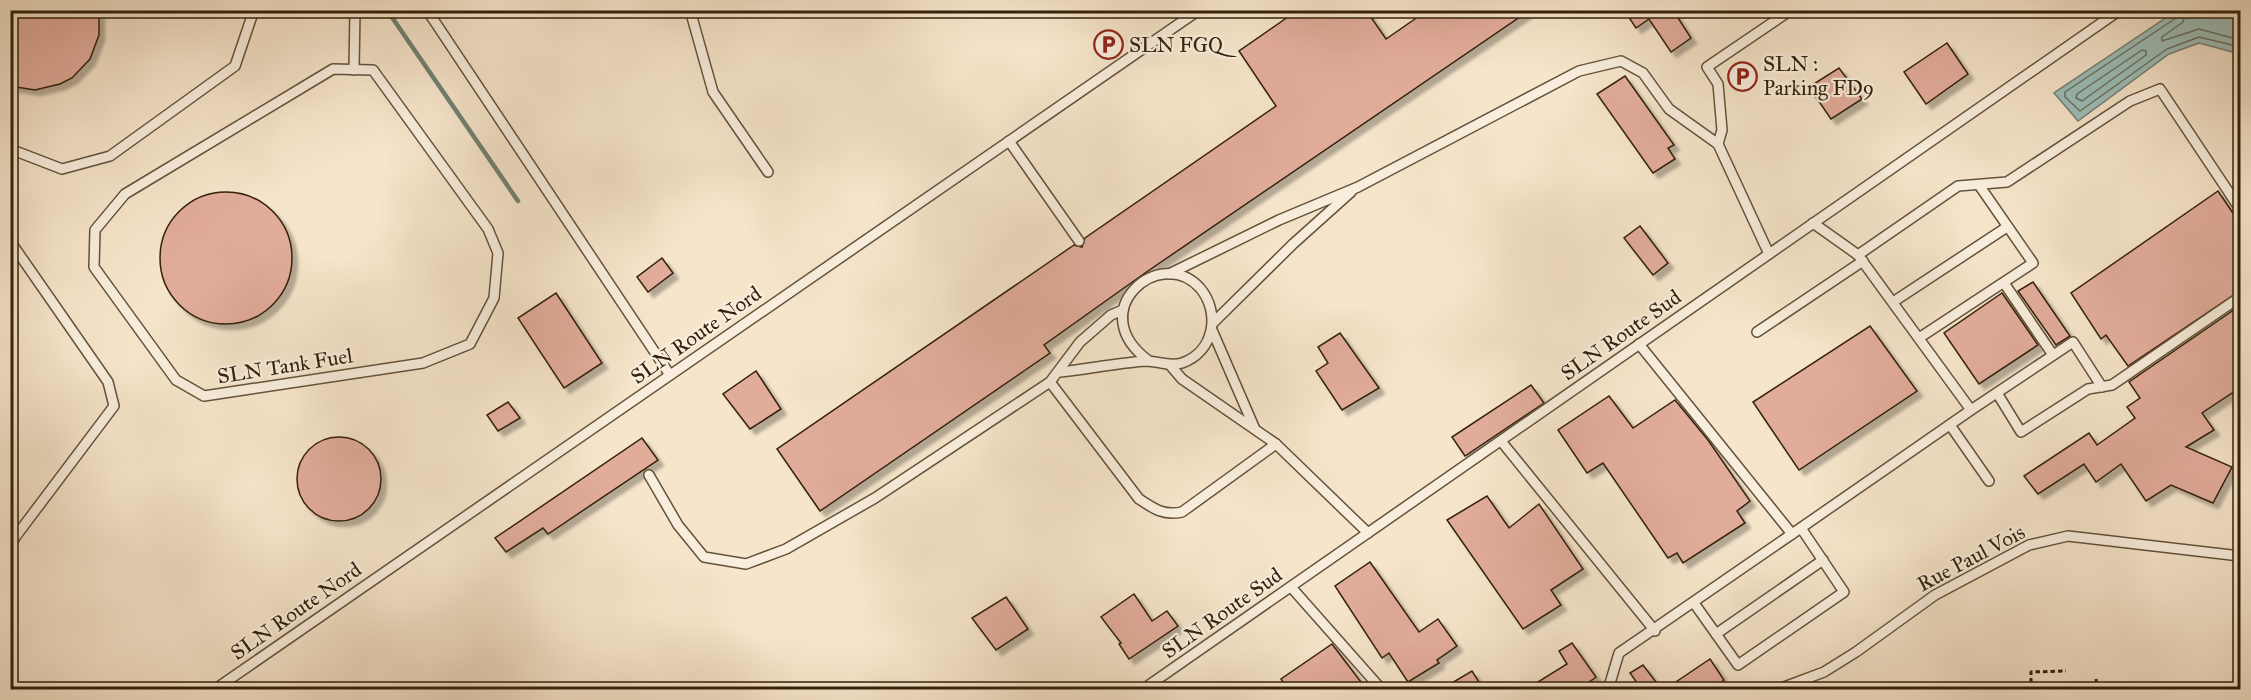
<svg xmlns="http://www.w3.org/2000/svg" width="2251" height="700" font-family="'IM FELL Great Primer',serif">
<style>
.water{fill:#9dbfba;stroke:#728074;stroke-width:1.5}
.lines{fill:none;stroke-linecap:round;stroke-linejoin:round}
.shore{stroke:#687062;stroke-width:1.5}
.stream{stroke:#728074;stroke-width:4.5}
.building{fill:#e2ac9b;stroke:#32210a;stroke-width:1.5;filter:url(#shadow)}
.lane-casing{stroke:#63523a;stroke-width:12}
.path{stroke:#32210a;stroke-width:3;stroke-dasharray:4.5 3;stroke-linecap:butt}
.lane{stroke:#f9eedd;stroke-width:9}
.labels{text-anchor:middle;stroke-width:4.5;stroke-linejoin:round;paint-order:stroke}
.poi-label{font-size:21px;fill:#32210a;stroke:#f9eedd;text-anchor:start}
.street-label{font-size:21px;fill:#32210a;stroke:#f9eedd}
</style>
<defs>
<filter id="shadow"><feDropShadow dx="5.5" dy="5.5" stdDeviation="1.5" flood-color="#0004"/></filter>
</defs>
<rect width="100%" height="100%" fill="#f6e5cb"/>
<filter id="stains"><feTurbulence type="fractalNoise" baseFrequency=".00333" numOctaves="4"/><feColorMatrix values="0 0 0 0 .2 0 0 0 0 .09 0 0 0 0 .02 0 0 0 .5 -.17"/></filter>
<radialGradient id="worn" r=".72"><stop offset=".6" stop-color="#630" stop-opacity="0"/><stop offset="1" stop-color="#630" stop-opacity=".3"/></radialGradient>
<!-- water -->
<path class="water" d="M2176,11H2240V54L2199,43L2169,54L2078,121L2054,93Z"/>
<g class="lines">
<!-- shore -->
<g class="shore">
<path d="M2179,10L2176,18L2065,92V97L2080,111L2167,49L2199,37L2240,47"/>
<path d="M2186,10L2183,22L2162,37V41L2199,29L2240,40"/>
<path d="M2142,50L2146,51V55L2082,101L2076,98L2077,94Z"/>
</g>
<!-- stream -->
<path class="stream" d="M387,10L518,201"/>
</g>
<!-- building -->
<g class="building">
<path d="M10,10H99V35L90,59L72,78L60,84L35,90L10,86Z"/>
<path d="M1298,10H1366L1386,39L1428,10H1530L1145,273L1044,345L1050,353L820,511L777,449L1074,245L1082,247L1085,238L1276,106L1239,51Z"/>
<path d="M1624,10H1673L1691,38L1671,52L1649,19L1636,28Z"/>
<path d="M1947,43L1968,74L1926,104L1904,72Z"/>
<path d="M1839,68L1862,99L1831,119L1809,87Z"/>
<path d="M1625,76L1674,145L1668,148L1675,159L1653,173L1597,94Z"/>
<path d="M2218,191L2241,225V290L2128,366L2106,335L2101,339L2071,293Z"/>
<circle cx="226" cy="258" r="66"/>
<path d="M1640,226L1668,263L1653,275L1624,238Z"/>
<path d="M662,258L673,273L648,292L637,277Z"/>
<path d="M2033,282L2070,336L2056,345L2018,291Z"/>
<path d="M556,293L602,363L564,388L518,318Z"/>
<path d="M2002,293L2038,345L1979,384L1944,333Z"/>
<path d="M2241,305V387L2202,413L2214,430L2186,447L2232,467L2213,503L2171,485L2146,501L2121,464L2096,482L2084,464L2038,494L2024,476L2089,433L2097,445L2135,418L2127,407L2140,398L2129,382Z"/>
<path d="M1870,326L1917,391L1799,470L1753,402Z"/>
<path d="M1340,333L1379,388L1342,410L1316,371L1328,363L1318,347Z"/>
<path d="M756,371L781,409L750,429L723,394Z"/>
<path d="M1531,385L1544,403L1465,456L1452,437Z"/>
<path d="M1609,396L1633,428L1675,400L1708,440L1750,501L1737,511L1745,523L1683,563L1677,553L1668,558L1603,463L1587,473L1558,430Z"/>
<path d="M508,402L520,418L498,431L487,415Z"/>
<circle cx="339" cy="479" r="42"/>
<path d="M642,438L658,460L548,534L543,528L506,552L495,538Z"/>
<path d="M1487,496L1509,528L1539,504L1583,569L1551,590L1561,605L1523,629L1447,520Z"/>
<path d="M1370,562L1419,632L1438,619L1457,646L1437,660L1439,663L1408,682L1389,653L1382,658L1335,586Z"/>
<path d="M1134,594L1152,621L1167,611L1178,626L1129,659L1119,644L1121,643L1101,617Z"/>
<path d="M1006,597L1028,629L996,650L972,618Z"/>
<path d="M1572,643L1596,677L1578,690H1525L1567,664L1559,651Z"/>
<path d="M1332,644L1367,690H1288L1281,679Z"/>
<path d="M1710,659L1724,680L1711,690H1664Z"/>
<path d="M1643,665L1662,690H1642L1630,673Z"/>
<path d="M1472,671L1484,690H1440Z"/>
</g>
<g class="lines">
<defs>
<g id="lane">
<path d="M427,10L670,375"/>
<path d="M690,10L713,92L768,172"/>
<path d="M333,69L373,70L488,229L498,253L494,298L470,344L423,363L204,396L176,380L94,267L95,230L125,194Z"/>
<path d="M354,70L355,10"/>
<path d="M1009,141L1079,241"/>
<path d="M10,149L62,169L110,156L235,66L254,10"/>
<path d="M10,241L108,382L114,406L16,536L10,547"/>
<path d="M1769,254L1718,144L1722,130L1718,84L1707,67L1791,10"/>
<path d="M1858,255L1958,186L2007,182L2130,101L2160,89L2240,209"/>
<path d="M1169,274L1279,220L1358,187L1579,71L1621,61L1643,73L1669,109L1718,144"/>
<path d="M2004,283L2053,355"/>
<path d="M1893,302L2007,227"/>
<path d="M1213,323L1293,244L1351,192"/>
<path d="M1212,330L1254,427"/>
<path d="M1757,332L1863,261"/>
<path d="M1919,338L2033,263L1979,185"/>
<path d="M1639,344L1792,534L1971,410L1858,255L1813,223"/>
<path d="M1170,365L1182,379L1276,444L1368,533"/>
<path d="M1060,372C1088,369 1117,363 1146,361C1158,361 1169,367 1182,363C1214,352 1221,313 1200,288C1161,244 1081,311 1149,361"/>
<path d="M1050,382L1139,499C1154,509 1164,516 1182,512L1276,444"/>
<path d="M1997,393L2021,432L2088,389L2112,385L2240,297"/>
<path d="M1971,410L2073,342L2102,387"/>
<path d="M1950,425L1989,481"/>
<path d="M1501,441L1655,631"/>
<path d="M649,475L678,525L704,557L746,564L786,549L875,498L1050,382L1080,342L1111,315L1123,310"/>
<path d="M1291,587L1382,690"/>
<path d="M1694,603L1738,665L1844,592L1801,528"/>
<path d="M1716,634L1823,560"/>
<path d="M10,683L14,690"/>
<path d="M214,690L1199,10"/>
<path d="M1142,690L2120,10"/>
<path d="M1608,690L1619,653L1792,534"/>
<path d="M1776,690L1824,672L1856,652L1935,595L2029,545L2068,536L2240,556"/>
</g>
</defs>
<!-- lane casing -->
<use href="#lane" class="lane-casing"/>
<!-- path -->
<g class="path">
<path d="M2096,679L2097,690"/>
<path d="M2031,690V672L2066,671"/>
</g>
<!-- lane -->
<use href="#lane" class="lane"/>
</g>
<!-- icons -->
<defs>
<symbol id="parking-ring" viewBox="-11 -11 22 22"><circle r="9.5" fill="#f9eedd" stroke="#8f2418" stroke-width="1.5"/><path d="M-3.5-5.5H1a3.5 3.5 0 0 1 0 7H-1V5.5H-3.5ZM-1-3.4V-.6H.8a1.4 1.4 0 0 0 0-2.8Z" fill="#8f2418"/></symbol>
</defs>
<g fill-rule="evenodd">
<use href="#parking-ring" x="1092" y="28" width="33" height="33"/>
<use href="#parking-ring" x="1726" y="60" width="33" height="33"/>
</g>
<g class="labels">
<!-- poi labels -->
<g class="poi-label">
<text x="1129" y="52">SLN FGQ</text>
<text x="1763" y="71">SLN :<tspan x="1763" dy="24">Parking FD9</tspan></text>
</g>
<!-- street labels -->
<g class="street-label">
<text transform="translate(696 335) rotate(-35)" y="7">SLN Route Nord</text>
<text transform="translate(1621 335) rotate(-35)" y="7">SLN Route Sud</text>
<text transform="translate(285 366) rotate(-9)" y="7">SLN Tank Fuel</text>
<text transform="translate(1971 558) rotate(-28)" y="7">Rue Paul Vois</text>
<text transform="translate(296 611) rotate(-35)" y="7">SLN Route Nord</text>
<text transform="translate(1222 613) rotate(-35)" y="7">SLN Route Sud</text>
</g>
</g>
<!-- margin -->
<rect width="2251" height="700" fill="none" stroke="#f6e5cb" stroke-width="36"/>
<rect x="12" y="12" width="2227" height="676" fill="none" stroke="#32210a" stroke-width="3"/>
<rect x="18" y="18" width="2215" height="664" fill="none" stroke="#32210a" stroke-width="1.5"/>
<rect width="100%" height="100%" filter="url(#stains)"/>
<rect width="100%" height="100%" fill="url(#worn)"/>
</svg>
